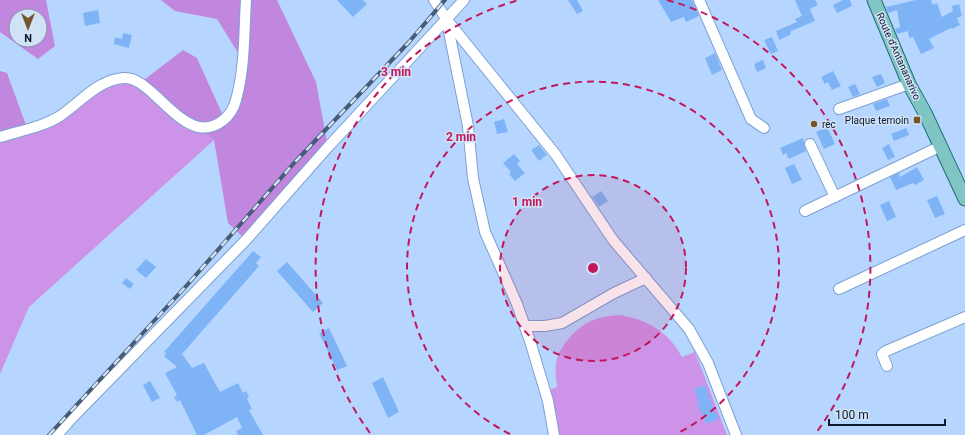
<svg xmlns="http://www.w3.org/2000/svg" width="965" height="435" font-family="Roboto,sans-serif">
<style>
.green{fill:#cd93e9}
.forest{fill:#c186de;fill-rule:evenodd}
.building{fill:#7eb4f6}
.lines{fill:none;stroke-linecap:round;stroke-linejoin:round}
.minor-casing{stroke:#7ba2d2;stroke-width:12}
.major-casing{stroke:#206f75;stroke-width:15}
.minor{stroke:#fff;stroke-width:10}
.major{stroke:#80c4c4;stroke-width:13}
.rail-casing{stroke:#465b75;stroke-width:4}
.rail{stroke:#d2e2f6;stroke-width:2.5;stroke-dasharray:8;stroke-linecap:butt}
.ring{fill:none;stroke:#c2185b;stroke-width:2;stroke-dasharray:7 5}
.poi-dot{fill:#74562a;stroke:#d2e2f6;stroke-width:1.5}
.labels{text-anchor:middle;stroke-width:3;stroke-linejoin:round;paint-order:stroke}
.street-label{font-size:10px;fill:#0b1a2c;stroke:#d2e2f6}
.poi-label{font-size:10px;fill:#0b1a2c;stroke:#d2e2f6;text-anchor:end}
.centre{fill:#c2185b;stroke:#d2e2f6;stroke-width:2}
.ring-label{font-size:12px;text-anchor:middle;font-weight:bold;fill:#c2185b;stroke:#d2e2f6;stroke-width:3;stroke-linejoin:round;paint-order:stroke}
</style>
<rect width="100%" height="100%" fill="#b6d6ff"/>
<!-- green -->
<g class="green">
<path d="M126,77L198,127L214,140L29,307L0,374V137L44,123L77,101Z"/>
<path d="M619,315C647,319 669,332 682,357L695,352L727,435H559L549,390L557,387C556,379 555,370 556,362C560,346 575,329 589,322C599,317 609,316 619,315Z"/>
</g>
<!-- forest -->
<g class="forest">
<path d="M0,0H46L55,46L38,59L0,32ZM16,16H40V40H16Z"/>
<path d="M161,0H277L316,82L328,147L246,240L228,223L214,140L140,83L183,50L197,58L225,120L236,101L242,59L217,19L175,11Z"/>
<path d="M0,71L7,73L27,128L0,137Z"/>
</g>
<!-- building -->
<g class="building">
<path d="M337,0H363L367,4L353,17Z"/>
<path d="M568,0H577L583,11L577,14Z"/>
<path d="M658,0H692L699,16L686,22L684,17L671,22Z"/>
<path d="M795,0H815L818,5L810,9L815,21L791,31L790,35L779,40L776,31L797,22L795,19L802,16Z"/>
<path d="M843,0H850L852,6L837,13L833,5Z"/>
<path d="M916,0H931L933,5L937,3L942,17L953,11L952,6L959,4L962,16L957,18L960,25L952,29L951,28L929,39L934,48L921,54L913,37L909,38L908,31L897,34L895,29L900,27L897,10L888,13L886,7Z"/>
<path d="M98,10L100,23L85,26L83,13Z"/>
<path d="M123,33L132,35L129,48L114,44L115,37L122,39Z"/>
<path d="M772,37L778,51L771,54L764,40Z"/>
<path d="M715,53L722,70L712,75L705,58Z"/>
<path d="M763,60L766,68L757,72L754,64Z"/>
<path d="M833,71L841,86L832,90L828,82L825,84L821,77Z"/>
<path d="M881,74L885,83L877,87L872,77Z"/>
<path d="M855,84L860,94L853,97L848,87Z"/>
<path d="M887,99L890,106L876,111L873,104Z"/>
<path d="M504,119L508,132L497,134L494,122Z"/>
<path d="M827,127L835,144L824,149L816,132Z"/>
<path d="M906,128L909,135L894,141L891,134Z"/>
<path d="M803,138L806,151L789,159L786,153L783,155L780,148Z"/>
<path d="M889,144L895,157L888,160L882,148Z"/>
<path d="M539,145L547,155L539,161L531,150Z"/>
<path d="M514,154L520,161L517,164L525,173L515,181L509,174L511,172L503,163Z"/>
<path d="M794,164L802,180L792,184L785,168Z"/>
<path d="M917,167L924,180L915,185L913,183L896,190L890,177L899,173L900,177Z"/>
<path d="M601,191L608,201L599,207L592,197Z"/>
<path d="M937,196L945,214L935,218L927,200Z"/>
<path d="M889,201L896,217L887,221L880,205Z"/>
<path d="M253,251L261,257L256,263L259,266L182,354L192,368L204,363L220,392L238,383L243,393L246,391L249,397L247,399L252,409L249,410L263,435H238L236,431L242,428L237,417L204,435H197L180,400L177,402L174,397L177,395L165,373L177,367L164,356L166,353L164,352Z"/>
<path d="M146,259L156,267L146,278L136,270Z"/>
<path d="M287,262L323,303L313,312L277,271Z"/>
<path d="M126,278L134,284L130,289L122,283Z"/>
<path d="M329,328L347,366L337,370L319,333Z"/>
<path d="M383,377L399,412L388,418L372,383Z"/>
<path d="M150,381L160,398L152,402L143,385Z"/>
<path d="M705,385L715,414L717,413L719,419L706,424L701,410L699,411L697,404L699,403L694,389Z"/>
</g>
<g class="lines">
<defs>
<g id="minor">
<path d="M434,0L447,20L556,155L613,240L689,329L708,363L736,435"/>
<path d="M699,0L751,119L764,128"/>
<path d="M447,22L468,126L473,178L485,232L517,304L530,341L548,401L554,435"/>
<path d="M839,109L909,84"/>
<path d="M0,137C19,131 43,127 60,116C81,102 97,80 124,78C137,77 150,91 159,99C170,109 184,124 199,127C217,130 232,116 236,100C245,68 244,32 246,0"/>
<path d="M810,144L835,197"/>
<path d="M805,211L941,146"/>
<path d="M839,289L965,230"/>
<path d="M525,326H545L562,323L614,293L646,278"/>
<path d="M887,366L882,354L886,351L965,317"/>
<path d="M57,435L73,417L246,240L328,147L464,0"/>
</g>
<path id="major" d="M874,0L909,84L925,113L965,199"/>
</defs>
<!-- minor casing -->
<use href="#minor" class="minor-casing"/>
<!-- major casing -->
<use href="#major" class="major-casing"/>
<!-- minor -->
<use href="#minor" class="minor"/>
<!-- major -->
<use href="#major" class="major"/>
<defs>
<path id="rail" d="M49,435L188,284L295,162L409,42L445,0"/>
</defs>
<!-- rail casing -->
<use href="#rail" class="rail-casing"/>
<!-- rail -->
<use href="#rail" class="rail"/>
</g>
<!-- distance rings -->
<circle cx="593" cy="268" r="93" fill="#c2185b" fill-opacity=".12"/>
<g class="ring">
<circle cx="593" cy="268" r="93"/>
<path d="M510 434A186 186 0 1 1 676 434"/>
<path d="M370 433A278 278 0 0 1 519 0M667 0A278 278 0 0 1 816 433"/>
</g>
<!-- markers -->
<g class="poi-dot">
<rect x="913" y="116" width="8" height="8" rx="2"/>
<circle cx="814" cy="124" r="4"/>
</g>
<g class="labels">
<!-- street labels -->
<g class="street-label">
<text transform="translate(899 56) rotate(66)" y="4">Route d'Antananarivo</text>
</g>
<!-- poi labels -->
<g class="poi-label">
<text x="909" y="124">Plaque temoin</text>
<text x="822" y="128" text-anchor="start">rec</text>
</g>
</g>
<circle cx="593" cy="268" r="6" class="centre"/>
<g class="ring-label">
<text x="396" y="76">3 min</text>
<text x="461" y="141">2 min</text>
<text x="527" y="206">1 min</text>
</g>
<!-- north arrow -->
<g transform="translate(28 28) rotate(180)"><circle r="19" fill="#d2e2f6" stroke="#8292a5"/>
<path d="M0-3L7 15L0 10L-7 15Z" fill="#74562a"/>
<text y="-6" font-size="11" font-weight="bold" text-anchor="middle" fill="#0b1a2c">N</text>
</g>
<!-- scale -->
<path d="M829 419v6h116v-6" fill="none" stroke="#0b1a2c" stroke-width="2"/>
<text x="835" y="419" font-size="12" fill="#0b1a2c" stroke="#d2e2f6" stroke-width="3" paint-order="stroke">100 m</text>
</svg>
